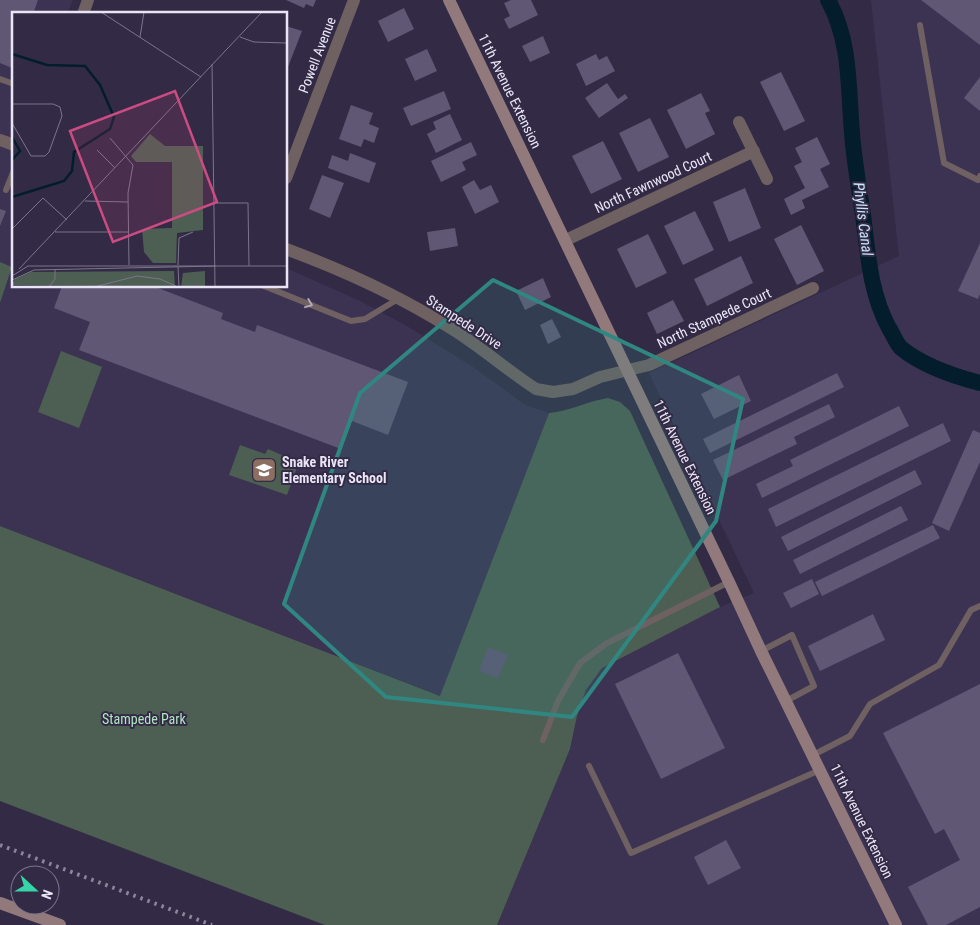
<svg xmlns="http://www.w3.org/2000/svg" width="980" height="925" font-family="'Roboto Condensed',sans-serif">
<style>
.built{fill:#3c3353}
.green{fill:#4d5f53}
.lines{fill:none;stroke-linecap:round;stroke-linejoin:round}
.canal{stroke:#031d2c;stroke-width:16}
.building{fill:#5f5774}
.lane{stroke:#6f6061;stroke-width:6}
.street{stroke:#6f6061;stroke-width:12}
.secondary{stroke:#927a7c;stroke-width:12}
.rail{stroke:#8c869c;stroke-width:4;stroke-dasharray:2.5 5;stroke-linecap:butt}
.oneway{stroke:#b2a9b3}
.marked{fill:#308782;fill-opacity:0.2;stroke:#308782;stroke-width:4;stroke-linejoin:round}
.labels{text-anchor:middle;stroke-width:4;stroke-linejoin:round;paint-order:stroke}
.street-label{font-size:14px;fill:#e9e5f6;stroke:#332b45}
.poi-label{font-size:14px;font-weight:bold;fill:#e9e5f6;stroke:#332b45;text-anchor:start}
.park-label{font-size:14px;fill:#b0e5c1;stroke:#332b45}
.water-label{font-size:15px;font-style:italic;fill:#c8e7fc;stroke:#332b45}
.inset-river{fill:none;stroke:#031d2c;stroke-width:2.5}
.inset-road{fill:none;stroke:#7c758c;stroke-width:1}
.view{fill:#cc4b82;fill-opacity:0.15;stroke:#cc4b82;stroke-width:2.5}
.inset-edge{fill:none;stroke:#e9e5f6;stroke-width:2.5}
</style>
<rect width="100%" height="100%" fill="#332b45"/>
<!-- built -->
<g class="built">
<path d="M0,0H73L67,14H14V161L12,165H14V286H286V268L360,301L407,326L473,367L525,405L549,413L441,696L0,526V303L12,267L0,262Z"/>
<path d="M871,0H980V925H497L570,749L577,716L586,690L602,668L720,607L754,593L649,373L899,256Z"/>
</g>
<!-- green -->
<g class="green">
<path d="M0,262L12,267L0,303Z"/>
<path d="M61,351L102,367L79,428L38,412Z"/>
<path d="M608,398L620,402L630,411L720,607L602,668L586,690L577,716L570,749L497,925H325L0,801V526L440,696L549,413C570,411 588,401 608,398Z"/>
<path d="M240,445L265,454L268,449L293,460L296,470L287,495L229,475Z"/>
</g>
<g class="lines">
<!-- canal -->
<path class="canal" d="M828,0C851,41 848,88 852,133C854,160 859,188 863,215C868,254 870,293 889,328C893,334 896,343 901,348C923,366 953,376 980,383"/>
</g>
<!-- building -->
<g class="building">
<path d="M0,0H38L33,14H14V64L12,68L0,63Z"/>
<path d="M286,0H316L313,7L306,4L304,8Z"/>
<path d="M511,0H531L538,15L509,29L504,19L510,16L504,3Z"/>
<path d="M921,0H980V45Z"/>
<path d="M404,8L414,29L388,42L378,21Z"/>
<path d="M286,26L302,31L286,72Z"/>
<path d="M543,36L550,53L530,62L522,46Z"/>
<path d="M427,49L437,71L415,81L405,59Z"/>
<path d="M596,54L599,60L607,56L615,71L586,86L576,64Z"/>
<path d="M781,72L805,121L784,131L760,82Z"/>
<path d="M980,77V111L964,98Z"/>
<path d="M607,83L618,99L625,94L628,98L599,118L585,98Z"/>
<path d="M444,91L451,109L411,126L403,108Z"/>
<path d="M701,93L710,111L705,113L715,134L686,149L667,110Z"/>
<path d="M351,105L373,113L369,124L379,128L374,143L364,139L361,147L339,139Z"/>
<path d="M450,114L462,140L436,153L427,134L436,129L433,122Z"/>
<path d="M650,118L669,157L638,172L619,133Z"/>
<path d="M817,137L830,164L820,169L829,187L802,200L805,208L791,215L784,199L805,188L794,166L802,162L795,148Z"/>
<path d="M603,141L622,179L591,194L572,156Z"/>
<path d="M471,142L477,155L462,162L466,170L441,182L431,161Z"/>
<path d="M350,153L376,163L369,183L328,168L332,155L348,161Z"/>
<path d="M322,175L344,183L330,218L309,209Z"/>
<path d="M474,180L480,190L491,185L499,202L475,214L462,187Z"/>
<path d="M745,188L761,228L729,242L713,202Z"/>
<path d="M0,209L6,211L0,226Z"/>
<path d="M695,211L714,250L683,265L664,226Z"/>
<path d="M801,225L824,271L797,285L774,239Z"/>
<path d="M455,228L458,246L430,251L427,232Z"/>
<path d="M648,234L667,273L636,288L617,249Z"/>
<path d="M980,243V294L978,299L958,291Z"/>
<path d="M741,256L753,283L707,306L694,279Z"/>
<path d="M543,278L551,297L525,310L516,291Z"/>
<path d="M62,286H153L223,313L221,319L255,332L257,325L408,382L388,435L352,421L341,449L79,350L90,322L54,308Z"/>
<path d="M673,300L684,321L657,334L647,313Z"/>
<path d="M552,319L561,337L548,344L540,325Z"/>
<path d="M837,373L844,387L710,453L703,439Z"/>
<path d="M739,375L751,401L714,419L701,394Z"/>
<path d="M829,404L835,417L794,437L797,444L723,480L713,460Z"/>
<path d="M899,406L909,426L762,498L756,484L793,466L790,460Z"/>
<path d="M943,423L951,441L776,527L768,509Z"/>
<path d="M973,430L980,433V462L949,531L932,523Z"/>
<path d="M915,470L922,484L788,551L781,537Z"/>
<path d="M901,506L908,520L800,574L793,560Z"/>
<path d="M933,525L940,538L822,596L815,582Z"/>
<path d="M812,579L819,594L791,608L783,593Z"/>
<path d="M873,614L885,640L820,671L808,646Z"/>
<path d="M488,647L508,655L498,678L479,671Z"/>
<path d="M678,653L725,748L661,779L615,684Z"/>
<path d="M980,684V907L946,925H928L908,887L960,860L944,829L935,834L883,733Z"/>
<path d="M726,840L741,868L708,885L694,857Z"/>
</g>
<g class="lines">
<!-- lane -->
<g class="lane">
<path d="M920,25L944,163L978,180L980,176"/>
<path d="M0,79L14,84"/>
<path d="M6,190L14,170"/>
<path d="M264,286L351,321L365,319L398,299"/>
<path d="M761,651L792,635L814,686L786,701"/>
<path d="M543,740L558,701L580,663L607,643L729,582"/>
<path d="M813,755L850,736L870,704L939,665L971,610L980,606"/>
<path d="M589,766L631,853L820,770"/>
</g>
<!-- street -->
<g class="street">
<path d="M83,14L88,0"/>
<path d="M739,122L767,179"/>
<path d="M0,140L14,145"/>
<path d="M286,178L354,0"/>
<path d="M566,240L754,151"/>
<path d="M286,249C343,270 400,296 452,329C481,347 507,370 536,389L553,392L573,389L600,377L649,365L813,288"/>
</g>
<!-- secondary -->
<g class="secondary">
<path d="M449,0L729,582L761,651L896,925"/>
<path d="M0,903L60,925"/>
</g>
<!-- rail -->
<path class="rail" d="M0,845L212,925"/>
</g>
<!-- one-way arrows -->
<defs><path id="oneway-chevron" d="M-2-3.5L2.5 0L-2 3.5" fill="none" stroke-width="1.6" stroke-linecap="round" stroke-linejoin="round" transform="scale(1.25)"/></defs>
<use class="oneway" href="#oneway-chevron" transform="translate(309 304) rotate(22)"/>
<!-- marked area -->
<path class="marked" d="M493,280L743,399L716,521L572,717L386,697L284,604L360,393Z"/>
<!-- icons -->
<defs>
<symbol id="school-square" viewBox="-11 -11 22 22"><rect x="-9" y="-9" width="18" height="18" rx="4" fill="#8d6e63" stroke="#332b45"/><path d="M0-5L7-2L0 1L-7-2ZM-4 1L0 2.5L4 1V4Q0 6-4 4Z" fill="#fff"/></symbol>
</defs>
<g fill-rule="evenodd">
<use href="#school-square" x="250" y="456" width="28" height="28"/>
</g>
<g class="labels">
<!-- street labels -->
<g class="street-label">
<text transform="translate(317 55) rotate(-69)" y="5">Powell Avenue</text>
<text transform="translate(510 91) rotate(64)" y="5">11th Avenue Extension</text>
<text transform="translate(653 182) rotate(-25)" y="5">North Fawnwood Court</text>
<text transform="translate(714 318) rotate(-25)" y="5">North Stampede Court</text>
<text transform="translate(464 322) rotate(33)" y="5">Stampede Drive</text>
<text transform="translate(685 457) rotate(64)" y="5">11th Avenue Extension</text>
<text transform="translate(862 821) rotate(64)" y="5">11th Avenue Extension</text>
</g>
<!-- poi labels -->
<g class="poi-label">
<text x="282" y="467">Snake River<tspan x="282" dy="16">Elementary School</tspan></text>
</g>
<!-- park labels -->
<g class="park-label">
<text x="144" y="724">Stampede Park</text>
</g>
<!-- water labels -->
<g class="water-label">
<text transform="translate(863 219) rotate(83)" y="5">Phyllis Canal</text>
</g>
</g>
<!-- overview -->
<g transform="translate(12 12)">
<rect width="275" height="275" fill="#332b45"/>
<path d="M138,122L153,134H191V218L165,221L164,251H141L132,240L130,217L160,216V150H124L119,144ZM162,259L163,275L0,273L3,267L19,260ZM193,259V275H169L171,261Z" fill="#4d5f53"/>
<path class="inset-river" d="M0,42L35,53L73,54L88,73L102,105L98,117L62,140L60,159L52,169L0,185M0,125L8,139L0,148"/>
<path class="inset-road" d="M89,0L189,65M128,25L132,0M228,25L242,30L275,31M200,52L203,275M0,92H41L48,95L50,104L37,140L33,144H19L0,111M98,126L121,153L116,181L117,253M85,138L103,156M73,189L116,190M203,191H236L237,254M0,217L31,186L55,208M43,220H116M166,253L167,226L181,220M166,255L167,275M7,257L250,0M0,264L16,254H275M0,268L22,258L204,254M37,275L43,267V258M82,275L125,264L148,267L166,275"/>
<path class="view" d="M163,79L205,190L101,230L58,119Z"/>
<rect width="275" height="275" class="inset-edge"/>
</g>
<!-- north arrow -->
<g transform="translate(35 890) rotate(111)"><circle r="24" fill="#332b45" stroke="#7c758c"/>
<path d="M0-4L9 19L0 12L-9 19Z" fill="#36d4a7"/>
<text y="-8" font-size="14" font-weight="bold" text-anchor="middle" fill="#e9e5f6">N</text>
</g>
</svg>
